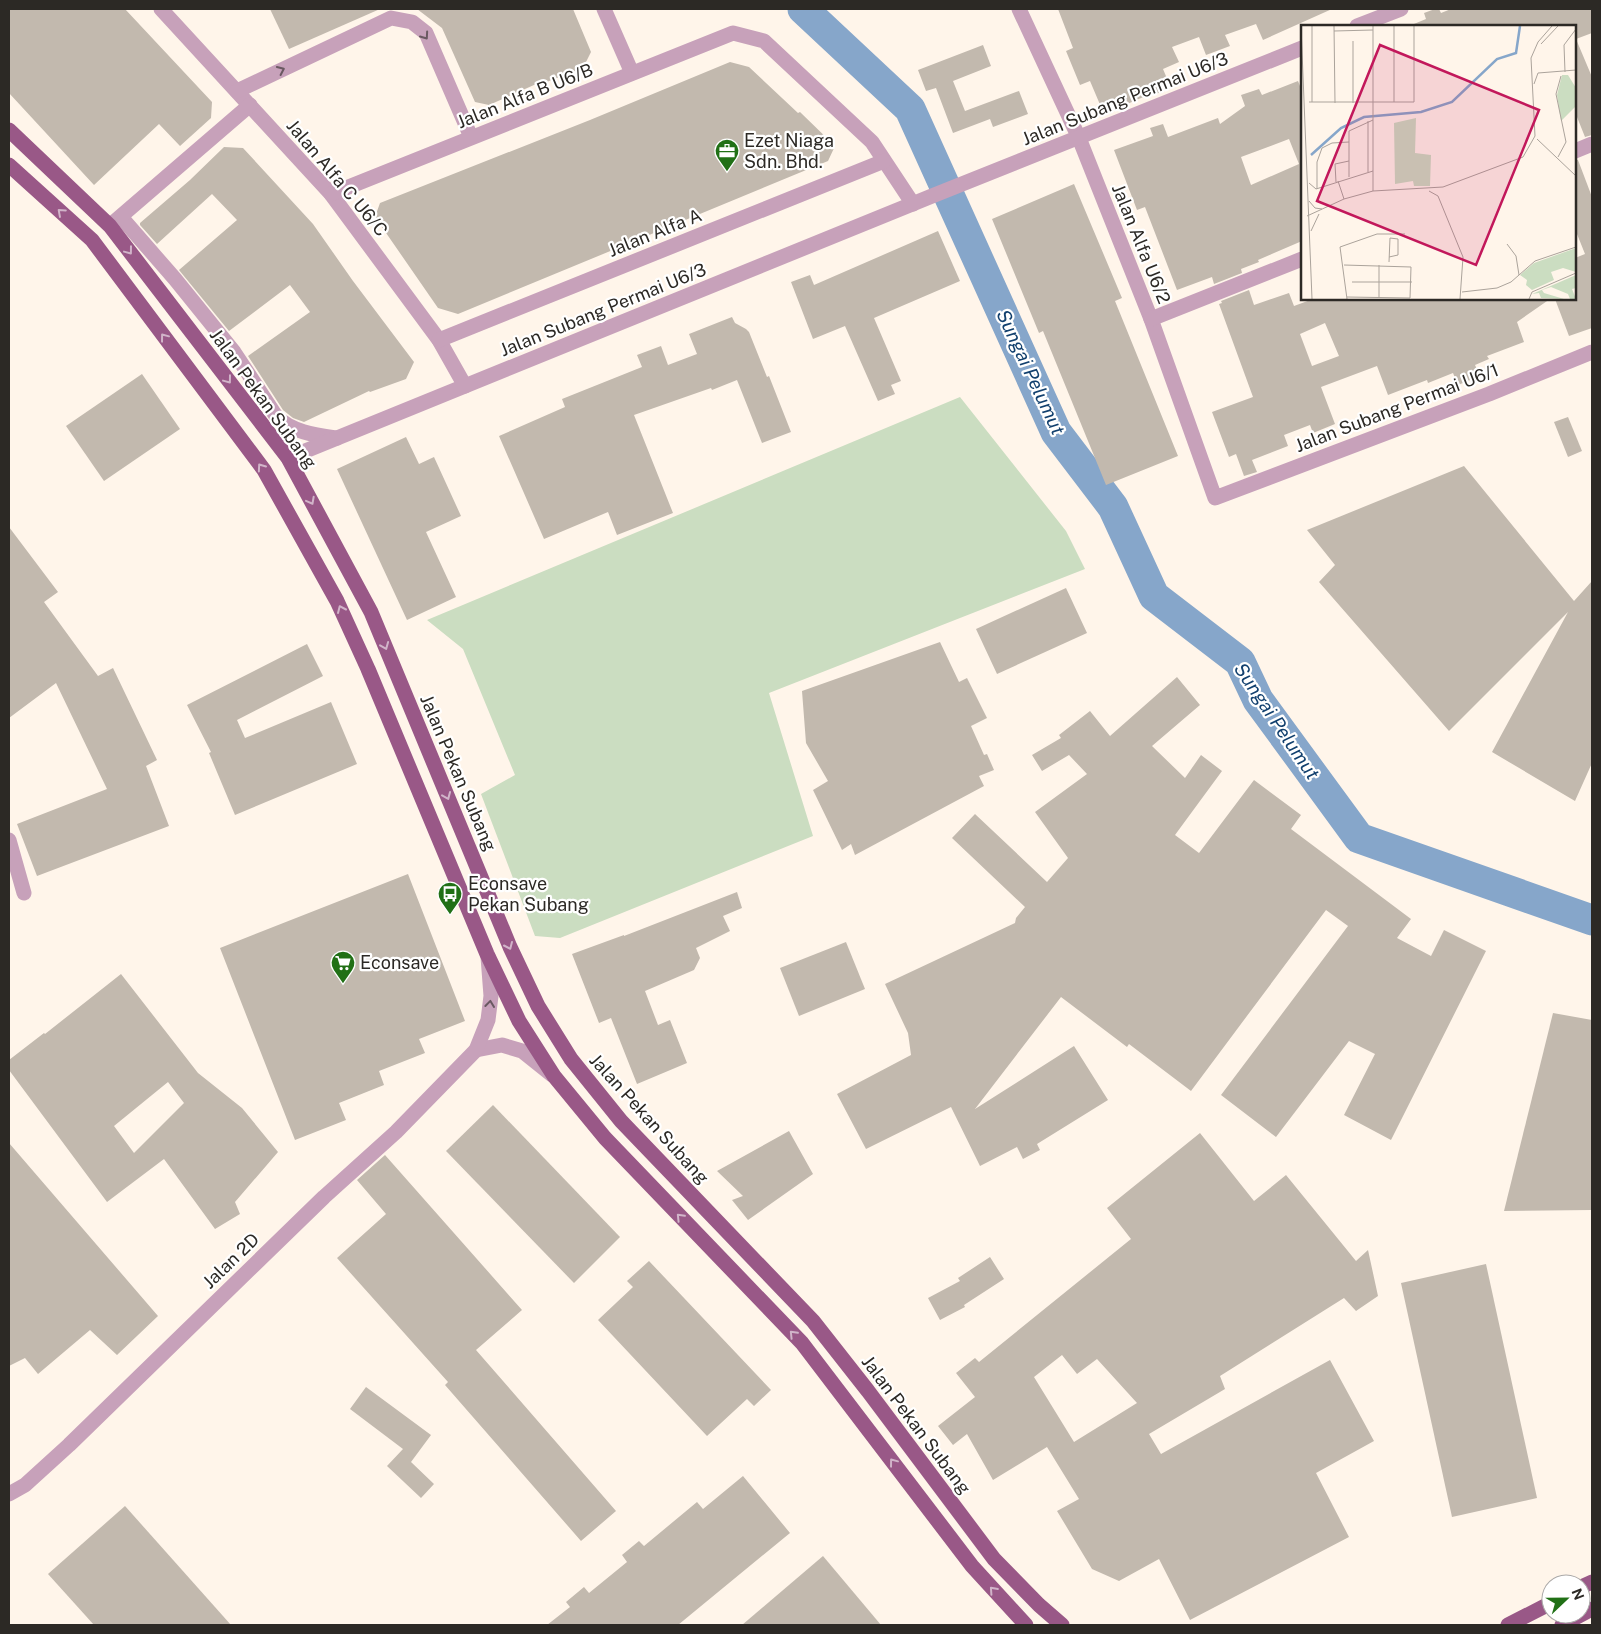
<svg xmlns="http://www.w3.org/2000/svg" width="1601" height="1634" font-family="'Public Sans',sans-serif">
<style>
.green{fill:#cbddc1}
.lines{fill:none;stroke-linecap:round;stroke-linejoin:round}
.river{stroke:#86a6ca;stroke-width:31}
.building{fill:#c2b9ae;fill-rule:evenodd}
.minor{stroke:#c7a1ba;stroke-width:15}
.major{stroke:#995887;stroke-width:15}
.oneway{stroke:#6a5961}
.oneway2{stroke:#d1b4c9}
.labels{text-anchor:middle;stroke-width:4.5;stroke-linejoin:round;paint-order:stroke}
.street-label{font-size:18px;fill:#2c2925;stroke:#fff}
.poi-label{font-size:18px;fill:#2c2925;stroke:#fff;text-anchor:start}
.water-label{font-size:19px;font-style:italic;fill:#12406e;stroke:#fff}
.inset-river{fill:none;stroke:#86a6ca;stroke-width:2.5}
.inset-road{fill:none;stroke:#aba39b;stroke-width:1}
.view{fill:#c2185b;fill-opacity:0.15;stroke:#c2185b;stroke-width:2.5}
.inset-edge{fill:none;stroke:#2c2925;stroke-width:2.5}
</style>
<rect width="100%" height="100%" fill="#fff5ea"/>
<!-- green -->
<path class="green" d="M960,397L1066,531L1085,569L769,693L813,836L560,938L535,936L481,794L515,775L463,649L427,620Z"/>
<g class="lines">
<!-- river -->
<path class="river" d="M803,9L910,109L1056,432L1113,507L1154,596L1240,662L1258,700L1359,838L1592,920"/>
</g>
<!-- building -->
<g class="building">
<path d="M9,9H125L212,102L211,118L180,146L159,124L94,185L9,93Z"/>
<path d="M270,9H380L289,49Z"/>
<path d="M417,9H573L591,52L583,68L544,83L543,81L489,105L475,102L442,28Z"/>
<path d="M1058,9H1332L1263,40L1256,24L1225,35L1230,46L1206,55L1199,37L1172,47L1179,62L1163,69L1171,88L1156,94L1155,92L1104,114L1090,81L1080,85L1066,51L1073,48Z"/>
<path d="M1435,9H1439L1441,13L1451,9H1592V33L1576,39L1592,77V135L1585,137L1575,112V26H1409L1426,19L1424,13Z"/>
<path d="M983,45L991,66L953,81L965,111L1019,91L1028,114L993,127L990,119L953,133L936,88L926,91L918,70Z"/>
<path d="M730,62L749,67L798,113L800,112L835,146L828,161L458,314L438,308L375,217L380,203L590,120Z"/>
<path d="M1298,81L1302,91V241L1258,260L1259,262L1241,269L1242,273L1214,284L1212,277L1177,290L1145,207L1137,210L1114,150L1153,136L1150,128L1163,124L1168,137L1218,118L1220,124L1245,106L1241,95L1259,89L1262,95ZM1289,139L1299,164L1251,185L1241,157Z"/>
<path d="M224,147L243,148L313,224L353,281L414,362L406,379L370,392L369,391L304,422L293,418L283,410L248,356L310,312L290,285L229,331L179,270L237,220L212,194L157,244L140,225V223L190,180Z"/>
<path d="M1575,160H1578L1592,197V328L1569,336L1555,299H1575V258L1585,254L1575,229Z"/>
<path d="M1074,184L1122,298L1115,301L1178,456L1106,485L1043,331L1039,333L992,219Z"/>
<path d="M938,231L960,281L874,318L901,381L891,385L895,394L878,401L845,326L813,339L791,282L810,275L814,285Z"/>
<path d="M1249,290L1254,305L1289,293L1294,306L1313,299H1550L1517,322L1524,342L1487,356L1489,359L1475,365L1480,376L1458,385L1453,373L1428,383L1427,380L1388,395L1377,366L1321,387L1335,424L1313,433L1310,425L1284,435L1288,446L1252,460L1257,472L1244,476L1236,454L1229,457L1212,412L1253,397L1219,304L1222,303L1221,301ZM1325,323L1339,356L1312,366L1300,334Z"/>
<path d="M732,317L735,323L746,329L749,332L767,377L769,376L791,432L762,443L737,380L712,390L711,388L634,415L673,513L617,535L608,512L544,539L499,436L565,407L562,399L642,367L637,355L661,346L668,365L697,354L689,334Z"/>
<path d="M142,374L180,429L104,481L66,426Z"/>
<path d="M1568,417L1582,451L1568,457L1554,422Z"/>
<path d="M406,437L419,464L434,457L461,516L426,532L456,597L407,620L337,469Z"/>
<path d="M1464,466L1574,601L1592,581V763L1575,801L1492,752L1568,612L1449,731L1319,582L1335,565L1307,530Z"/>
<path d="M9,527L58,592L44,602L98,676L113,668L157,760L146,766L169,826L37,876L17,824L107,789L56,683L9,718Z"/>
<path d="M1066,588L1087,633L997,674L976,629Z"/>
<path d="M940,642L959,682L967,678L987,718L971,726L984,755L987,754L994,770L979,776L984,786L855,855L851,844L842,850L813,790L828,781L806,743L802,691Z"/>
<path d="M307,644L323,676L237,720L245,738L331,702L357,764L235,815L209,753L211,752L187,705Z"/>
<path d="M1177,677L1200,705L1152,746L1185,778L1201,755L1222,771L1175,835L1199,853L1254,780L1301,815L1291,829L1411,919L1397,938L1431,956L1444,930L1486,951L1391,1140L1344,1115L1375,1054L1349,1041L1276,1137L1221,1095L1348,926L1326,910L1191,1091L1129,1044L1127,1047L1061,997L975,1109L1074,1046L1108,1100L1037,1144L1040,1150L1023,1159L1017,1147L980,1166L951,1107L866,1149L837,1094L911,1055L908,1033L885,984L1015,923L1016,918L1025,907L952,838L975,814L1047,882L1068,858L1035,812L1087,774L1069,755L1042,771L1032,755L1061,738L1059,735L1090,711L1110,736Z"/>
<path d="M408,874L465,1021L419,1039L425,1053L379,1071L384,1085L339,1103L346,1120L295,1140L220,948Z"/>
<path d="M737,892L742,908L723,916L730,931L696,948L700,958L694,970L645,991L658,1025L670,1020L687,1063L637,1084L611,1018L599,1023L572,954L624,935V936Z"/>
<path d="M846,942L865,989L799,1016L780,968Z"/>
<path d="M121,974L198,1073L242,1108L278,1152L235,1202L240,1214L215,1229L164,1159L107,1202L9,1070V1060L44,1033L45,1034ZM168,1082L184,1103L134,1153L114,1126Z"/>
<path d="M1553,1013L1592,1020V1210L1504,1211Z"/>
<path d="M493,1105L620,1237L574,1283L446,1151Z"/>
<path d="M789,1131L813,1174L748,1220L732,1200L743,1196L717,1171Z"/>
<path d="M1200,1133L1254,1201L1286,1175L1356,1261L1368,1250L1378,1296L1356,1311L1344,1298L1220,1376L1225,1389L1149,1434L1161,1454L1330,1360L1374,1441L1316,1473L1349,1537L1190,1620L1159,1559L1119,1581L1092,1569L1057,1511L1079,1499L1047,1447L993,1480L967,1434L953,1445L938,1426L975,1397L956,1373L975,1358L979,1362L1131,1239L1107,1208ZM1062,1355L1077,1374L1097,1359L1137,1403L1074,1442L1034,1377Z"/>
<path d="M9,1143L158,1316L117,1355L90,1330L38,1374L25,1358L9,1366Z"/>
<path d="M385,1155L522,1310L476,1350L616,1511L581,1541L445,1385L448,1382L337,1258L386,1214L357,1180Z"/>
<path d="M990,1257L1004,1279L964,1305L965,1307L940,1320L928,1298L960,1281L958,1278Z"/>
<path d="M649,1261L771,1390L754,1406L747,1399L707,1436L598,1320L633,1287L627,1281Z"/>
<path d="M1486,1264L1537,1498L1452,1517L1401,1283Z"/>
<path d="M366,1387L431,1435L411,1462L434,1484L421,1498L387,1466L403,1449L350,1409Z"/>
<path d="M743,1476L790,1533L678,1625H547L570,1607L566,1602L584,1587L589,1593L627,1562L622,1555L639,1541L644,1546L697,1502L703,1509Z"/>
<path d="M125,1506L231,1625H94L48,1574Z"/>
<path d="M823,1556L881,1625H742Z"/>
</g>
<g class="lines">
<!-- minor -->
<g class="minor">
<path d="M161,9L331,194L439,340L465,386"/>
<path d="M604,9L632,73"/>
<path d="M1019,9L1079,138L1151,319L1215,498L1489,394L1592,352"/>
<path d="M1357,26L1401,9"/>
<path d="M237,91L391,18L412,22L426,33L471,137"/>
<path d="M1575,151L1592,144"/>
<path d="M331,194L733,33L764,41L872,142L913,204"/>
<path d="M121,217L175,279L234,352L276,416C291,432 315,435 337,438"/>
<path d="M113,223L250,105"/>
<path d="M1151,319L1302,259"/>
<path d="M439,340L884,161"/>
<path d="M288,458L932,196L1302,48"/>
<path d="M9,840L24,893"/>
<path d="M476,1050L502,1045L522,1051L552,1075"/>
<path d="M9,1494L25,1485L69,1445L324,1197L396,1132L476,1050L488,1020L491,996L488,957"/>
</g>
<!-- major -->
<g class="major">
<path d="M9,130L110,226L288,458L371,612L510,947L538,1006L571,1059L621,1121L813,1321L868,1391L994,1559L1039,1605L1062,1625"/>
<path d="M9,165L92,240L264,470L337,601L368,669L487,954L519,1021L554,1076L605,1138L802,1343L972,1566L1026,1625"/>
<path d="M1581,1587L1592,1582"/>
<path d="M1508,1625L1551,1603"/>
<path d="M1562,1625L1592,1609"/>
</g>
</g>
<!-- one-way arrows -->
<defs><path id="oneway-chevron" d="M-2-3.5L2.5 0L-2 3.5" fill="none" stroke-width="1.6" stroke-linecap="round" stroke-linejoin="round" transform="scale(1.25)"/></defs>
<g class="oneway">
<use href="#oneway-chevron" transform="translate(425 36) rotate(55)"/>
<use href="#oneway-chevron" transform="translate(281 70) rotate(-25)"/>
<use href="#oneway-chevron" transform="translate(490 1004) rotate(-83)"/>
</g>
<g class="oneway2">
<use href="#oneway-chevron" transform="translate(61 212) rotate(-138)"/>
<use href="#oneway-chevron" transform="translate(129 251) rotate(53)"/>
<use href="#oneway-chevron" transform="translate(164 337) rotate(-127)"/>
<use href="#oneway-chevron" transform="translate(228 380) rotate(53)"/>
<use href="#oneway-chevron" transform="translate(261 467) rotate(-125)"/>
<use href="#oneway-chevron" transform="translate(311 501) rotate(62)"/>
<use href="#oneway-chevron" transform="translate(341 609) rotate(-114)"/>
<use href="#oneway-chevron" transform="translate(385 646) rotate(68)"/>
<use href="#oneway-chevron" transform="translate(447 796) rotate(67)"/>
<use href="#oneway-chevron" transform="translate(509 946) rotate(66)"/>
<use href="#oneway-chevron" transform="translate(680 1217) rotate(-134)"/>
<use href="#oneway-chevron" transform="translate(793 1334) rotate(-134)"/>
<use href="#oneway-chevron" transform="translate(893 1462) rotate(-127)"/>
<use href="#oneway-chevron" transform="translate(993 1590) rotate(-132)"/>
</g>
<!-- icons -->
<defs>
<symbol id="office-pin" viewBox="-11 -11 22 30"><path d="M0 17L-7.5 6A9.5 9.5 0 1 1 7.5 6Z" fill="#217016" stroke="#fff"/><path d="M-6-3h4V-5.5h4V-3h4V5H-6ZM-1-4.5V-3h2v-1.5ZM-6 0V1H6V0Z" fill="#fff"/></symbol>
<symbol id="bus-pin" viewBox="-11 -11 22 30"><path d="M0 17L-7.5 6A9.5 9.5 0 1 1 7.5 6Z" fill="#217016" stroke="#fff"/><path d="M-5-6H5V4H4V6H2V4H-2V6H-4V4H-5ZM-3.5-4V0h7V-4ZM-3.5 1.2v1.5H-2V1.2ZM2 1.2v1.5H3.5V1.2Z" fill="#fff"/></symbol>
<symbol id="supermarket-pin" viewBox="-11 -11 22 30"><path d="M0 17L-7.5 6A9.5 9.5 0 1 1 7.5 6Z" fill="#217016" stroke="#fff"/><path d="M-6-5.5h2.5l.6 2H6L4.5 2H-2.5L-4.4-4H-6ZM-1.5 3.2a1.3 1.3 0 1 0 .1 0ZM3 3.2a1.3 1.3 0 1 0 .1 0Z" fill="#fff"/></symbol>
</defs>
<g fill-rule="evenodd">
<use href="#office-pin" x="713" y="137" width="28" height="38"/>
<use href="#bus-pin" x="436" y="880" width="28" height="38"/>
<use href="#supermarket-pin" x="329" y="949" width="28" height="38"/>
</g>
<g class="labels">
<!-- street labels -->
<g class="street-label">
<text transform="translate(525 96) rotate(-22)" y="6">Jalan Alfa B U6/B</text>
<text transform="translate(1125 99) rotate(-22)" y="6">Jalan Subang Permai U6/3</text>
<text transform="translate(337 178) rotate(50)" y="6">Jalan Alfa C U6/C</text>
<text transform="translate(655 233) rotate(-22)" y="6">Jalan Alfa A</text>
<text transform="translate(1141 244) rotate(68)" y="6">Jalan Alfa U6/2</text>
<text transform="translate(603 310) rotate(-22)" y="6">Jalan Subang Permai U6/3</text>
<text transform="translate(263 399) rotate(54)" y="6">Jalan Pekan Subang</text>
<text transform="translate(1397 408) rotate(-21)" y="6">Jalan Subang Permai U6/1</text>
<text transform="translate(458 773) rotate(67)" y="6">Jalan Pekan Subang</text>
<text transform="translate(649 1119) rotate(48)" y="6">Jalan Pekan Subang</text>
<text transform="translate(231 1261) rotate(-44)" y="6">Jalan 2D</text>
<text transform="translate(916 1425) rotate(53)" y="6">Jalan Pekan Subang</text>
</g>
<!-- poi labels -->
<g class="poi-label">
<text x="744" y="147">Ezet Niaga<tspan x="744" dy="21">Sdn. Bhd.</tspan></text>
<text x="468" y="890">Econsave<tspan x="468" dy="21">Pekan Subang</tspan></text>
<text x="360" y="969">Econsave</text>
</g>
<!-- water labels -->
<g class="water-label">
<text transform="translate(1031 372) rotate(65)" y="7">Sungai Pelumut</text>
<text transform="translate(1277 721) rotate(56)" y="7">Sungai Pelumut</text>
</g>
</g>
<!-- overview -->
<g transform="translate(1301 25)">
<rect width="275" height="275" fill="#fff5ea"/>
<path d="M261,50H267L275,63V81L260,96L256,70ZM115,93L114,128L130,130L129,161H113L112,156L94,159L93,98ZM275,223V247L262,243L250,247L253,255L231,265L225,260L226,255L219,250L233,238ZM275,250V263L271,264L275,274H269L267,269L250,262L241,265L243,268L263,274L240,273L238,268L231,269Z" fill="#cbddc1"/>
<path class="inset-river" d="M10,130L40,103L63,92L120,87L151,77L196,34L215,28L219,1"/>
<path class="inset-road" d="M0,1L11,274M11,1V77M33,1L34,78M33,6L72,5M52,16V78M240,19L257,1M264,47L263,20L275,4M233,59L237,48L275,45M8,77H113V1M93,77V1M236,114L275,151M257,132L265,117L255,69L260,51M67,147V96M48,152V106L72,95M37,156L43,174M35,157L34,139L48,136M8,158L15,164L72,146M16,164V137L21,123L31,118L48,117M72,166V1M128,166L137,171L162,232L159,274M8,176L14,183L21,184M6,191L43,174L72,166L142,162L222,132L234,111L230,33L237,17L251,1M10,206L18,189M206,219L215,231L218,250M88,232L97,230V214L89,213M88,237L89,213M43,240L110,242L109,273L46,272M51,257H111M161,267L196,263L210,257L234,236L275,222M78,273V240M46,274L39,222L76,209H104M228,274L231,267L275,248"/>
<path class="view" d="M79,20L238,85L175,240L16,176Z"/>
<rect width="275" height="275" class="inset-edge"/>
</g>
<!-- border -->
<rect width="1601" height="1634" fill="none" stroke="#2c2925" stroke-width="20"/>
<!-- north arrow -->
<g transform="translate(1566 1599) rotate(68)"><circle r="24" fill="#ffffff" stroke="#aba9a8"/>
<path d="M0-4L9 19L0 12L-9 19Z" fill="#217016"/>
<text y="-8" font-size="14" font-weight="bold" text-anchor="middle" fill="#2c2925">N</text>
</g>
</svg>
